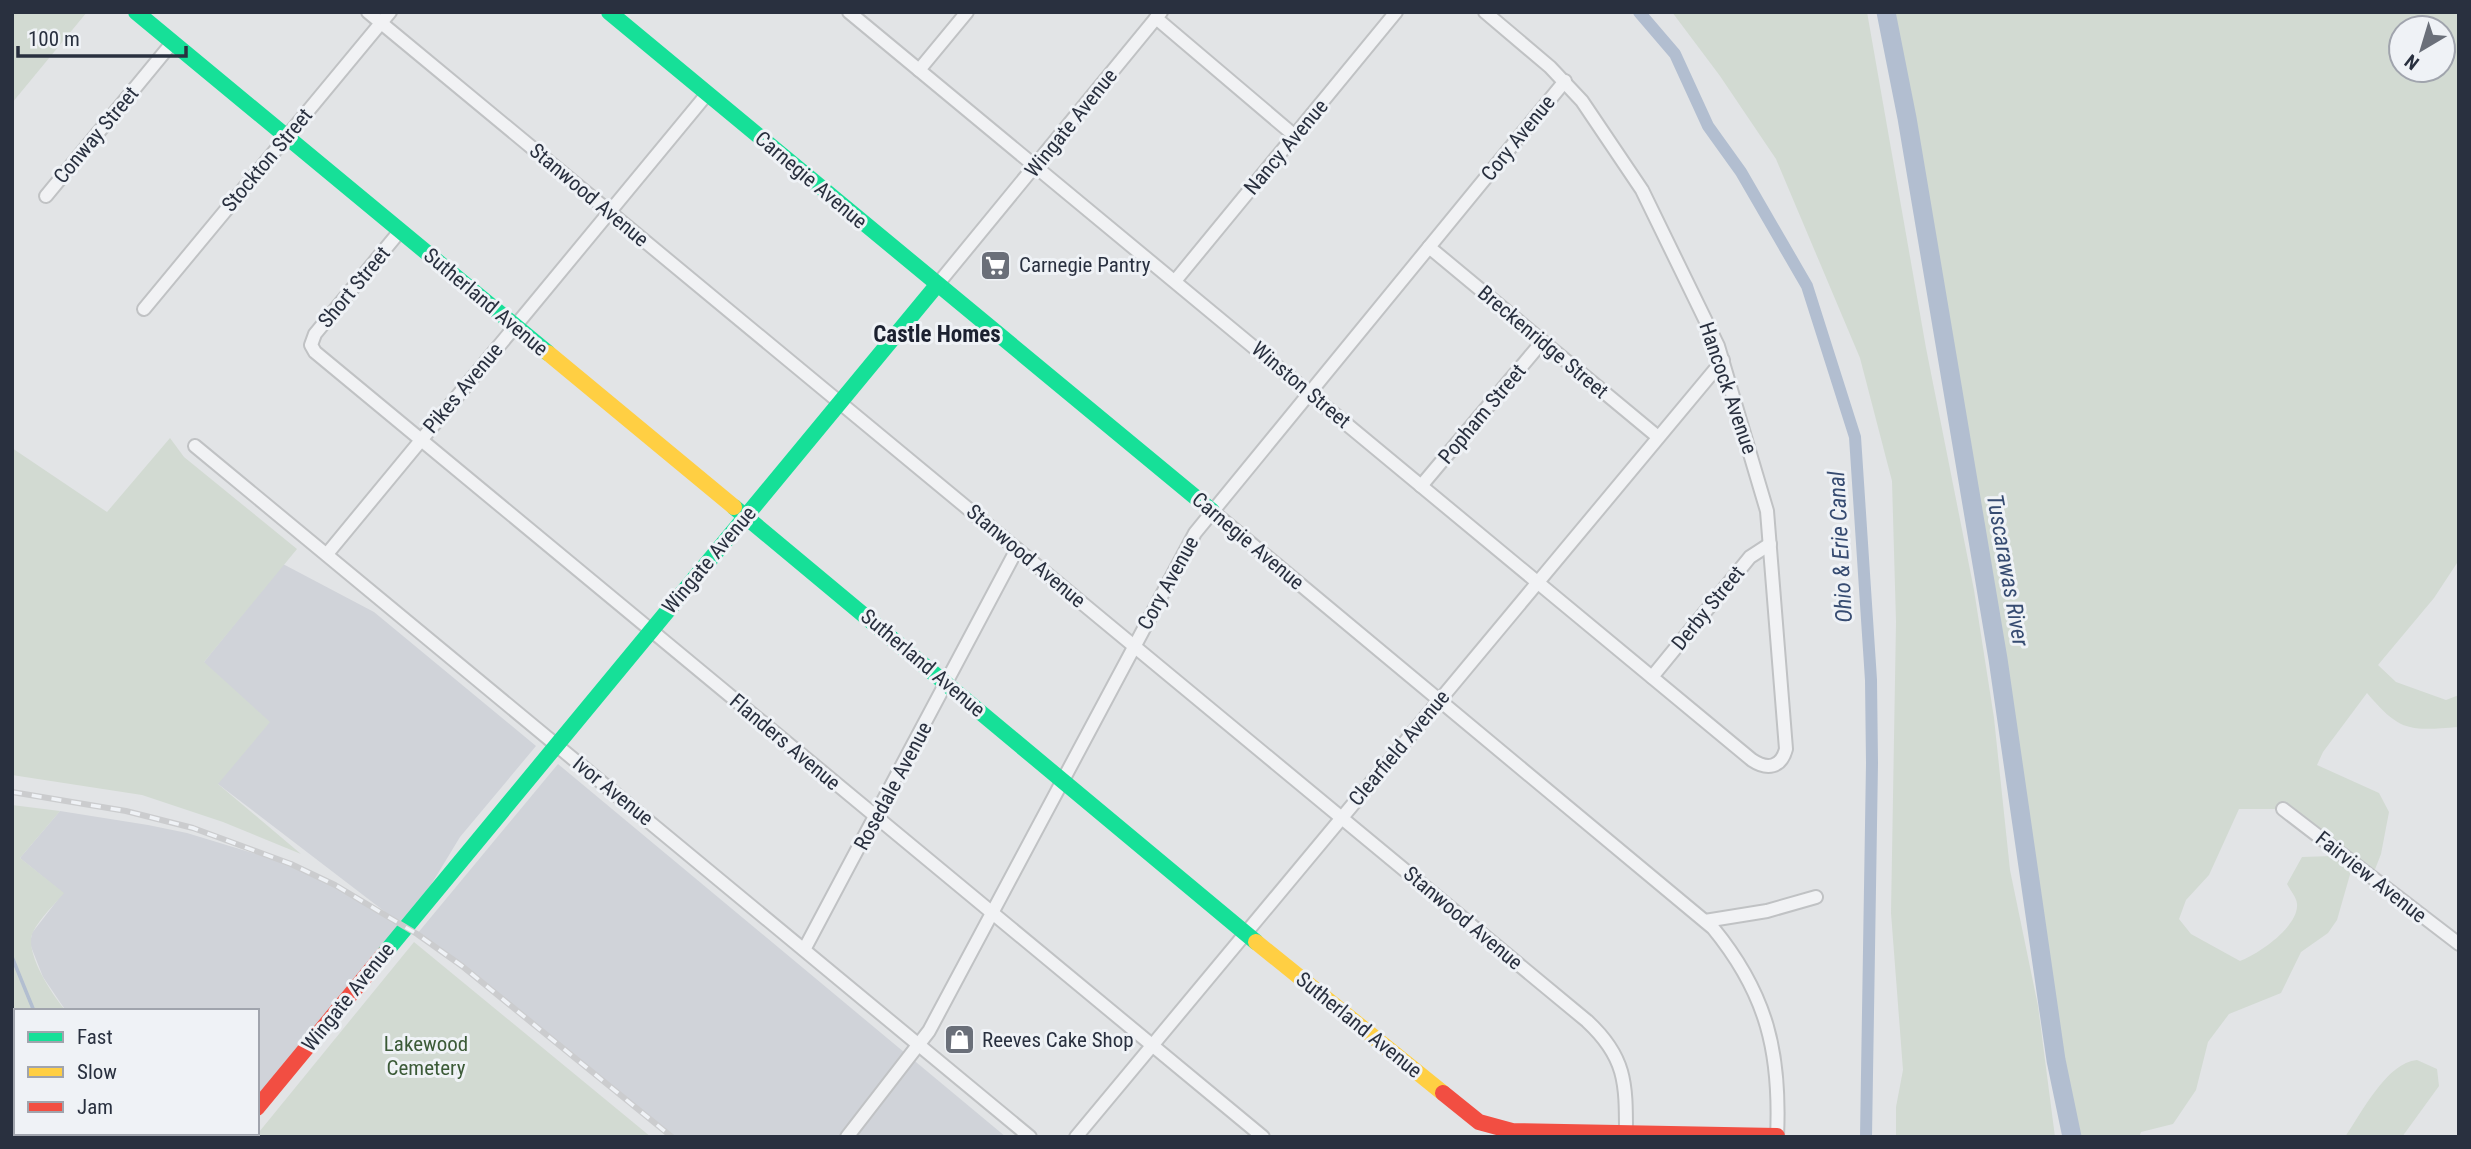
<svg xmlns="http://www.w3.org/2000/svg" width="2471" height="1149" font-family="'Roboto Condensed',sans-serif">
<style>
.built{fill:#d0d3d9}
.green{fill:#d2dad2;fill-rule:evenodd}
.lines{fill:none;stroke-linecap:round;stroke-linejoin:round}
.stream{stroke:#b2bed0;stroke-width:3.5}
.canal{stroke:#b2bed0;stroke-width:12}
.river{stroke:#b2bed0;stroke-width:19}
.street-casing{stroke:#c0c2c4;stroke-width:16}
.street{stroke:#f1f2f4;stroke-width:12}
.fast{stroke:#16e098;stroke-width:16}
.slow{stroke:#ffcf43;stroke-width:16}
.jam{stroke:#f24e42;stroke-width:16}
.rail-casing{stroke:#cbccce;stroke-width:6}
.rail{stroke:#eff2f6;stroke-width:3.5;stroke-dasharray:10;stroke-linecap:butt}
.labels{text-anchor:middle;stroke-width:6;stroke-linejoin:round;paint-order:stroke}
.street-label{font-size:21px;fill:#29303f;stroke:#eff2f6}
.poi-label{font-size:21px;fill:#29303f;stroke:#eff2f6;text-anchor:start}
.park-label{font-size:21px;fill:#3b5a37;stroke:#eff2f6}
.neighbourhood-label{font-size:23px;font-weight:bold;fill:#1c2130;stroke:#eff2f6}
.water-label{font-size:23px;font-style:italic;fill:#364b71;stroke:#eff2f6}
</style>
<rect width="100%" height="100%" fill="#e2e4e6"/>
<!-- built -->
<g class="built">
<path d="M283,564L374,612L536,746L460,837L406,926L257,1107V1011H66L43,977L30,944L32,933L63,893L20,858L60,811L148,825L187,833L296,866L397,921L218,784L204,662Z"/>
<path d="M558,764L1006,1137H674L417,934Z"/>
</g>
<!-- green -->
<g class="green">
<path d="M12,12H87L12,103Z"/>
<path d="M1672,12H1867L1926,348L1974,590L1994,718L2010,870L2038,1006L2055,1137H1896V1107L1903,1070L1891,913L1896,622L1892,481L1860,358L1776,159L1720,76Z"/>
<path d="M1886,12H2459V560L2434,598L2378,665L2396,682L2446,700L2459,695V727C2409,731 2400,732 2367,693L2323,752L2317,765L2379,793L2389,812L2381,854L2372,877L2283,809H2239L2209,875L2186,900L2179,919L2191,934L2240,961C2257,955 2299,927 2297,904C2297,898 2290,890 2287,884L2302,857L2332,856L2351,871L2337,920L2328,933L2301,952L2281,993L2229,1014L2208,1042L2196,1090L2173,1124L2141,1132L2139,1137H2075L1907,118ZM2401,28H2443V70H2401Z"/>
<path d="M170,438L184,457L297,549L204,662L270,722L218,784L301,854L223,822L142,795L12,775V448L107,512Z"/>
<path d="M12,805L60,811L20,858L64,893C54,905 40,918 33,932C23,951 53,996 66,1011H16V1133H173V1137H12Z"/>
<path d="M414,942L651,1137H255Z"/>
<path d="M2417,1060L2437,1069L2439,1086L2402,1137H2345C2361,1114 2387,1062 2417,1060Z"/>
</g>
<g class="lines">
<!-- stream -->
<g class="stream">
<path d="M12,957L34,1011"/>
<path d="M135,1133L136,1137"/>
</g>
<!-- canal -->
<path class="canal" d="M1639,12L1675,54L1708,126L1741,172L1807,286L1855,437L1871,680L1872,763L1866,1137"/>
<!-- river -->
<path class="river" d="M1886,12L1907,118L1998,659L2056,1060L2072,1137"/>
<defs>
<g id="street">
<path d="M368,12L1587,1021C1626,1057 1626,1083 1626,1133"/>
<path d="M849,12L1752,760C1767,770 1781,768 1786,749L1767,511L1718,346L1642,190L1582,101L1550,67L1485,12"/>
<path d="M1156,18L1295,136"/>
<path d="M919,70L967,12"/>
<path d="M46,196L172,43"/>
<path d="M400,231L315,334L311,345L315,352L1263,1137"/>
<path d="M1429,247L1658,437"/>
<path d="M1175,281L1396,12"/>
<path d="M937,285L1161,12"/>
<path d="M144,309L390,12"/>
<path d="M195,446L1030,1137"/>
<path d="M1421,486L1542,342"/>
<path d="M1212,511L1713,928C1767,994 1781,1053 1777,1137"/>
<path d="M327,554L707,94"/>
<path d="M1652,677L1750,557L1770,544"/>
<path d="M2283,809L2459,944"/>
<path d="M1705,921L1767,911L1816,897"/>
<path d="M805,948L1017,549"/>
<path d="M847,1137L929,1031L1195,533L1565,81"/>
<path d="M1076,1137L1723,360"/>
</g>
</defs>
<!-- street casing -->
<use href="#street" class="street-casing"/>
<!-- street -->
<use href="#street" class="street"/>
<!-- fast -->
<g class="fast">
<path d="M136,12L548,353"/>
<path d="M609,12L1212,511"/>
<path d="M734,507L1256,942"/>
<path d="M384,954L937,285"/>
</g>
<!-- slow -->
<g class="slow">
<path d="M548,353L734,507"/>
<path d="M1256,942L1443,1093"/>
<path d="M233,1137L236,1133"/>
</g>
<!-- jam -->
<g class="jam">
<path d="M1443,1093L1479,1122L1512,1131L1777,1136"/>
<path d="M257,1108L384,954"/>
</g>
<defs>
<path id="rail" d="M12,792L126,811L193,828L291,864L335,885L417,934L462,966L672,1137"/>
</defs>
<!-- rail casing -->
<use href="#rail" class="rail-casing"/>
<!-- rail -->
<use href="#rail" class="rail"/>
</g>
<!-- icons -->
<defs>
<symbol id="supermarket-square" viewBox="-11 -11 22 22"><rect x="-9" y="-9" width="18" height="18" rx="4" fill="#6a6f79" stroke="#eff2f6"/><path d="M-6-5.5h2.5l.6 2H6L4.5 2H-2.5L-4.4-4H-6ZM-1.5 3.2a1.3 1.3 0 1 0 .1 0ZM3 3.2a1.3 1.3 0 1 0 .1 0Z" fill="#fff"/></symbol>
<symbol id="shop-square" viewBox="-11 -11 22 22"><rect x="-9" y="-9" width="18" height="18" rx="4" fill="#6a6f79" stroke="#eff2f6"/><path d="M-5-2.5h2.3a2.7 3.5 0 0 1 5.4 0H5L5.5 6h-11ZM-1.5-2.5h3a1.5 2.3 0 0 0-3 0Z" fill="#fff"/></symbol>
</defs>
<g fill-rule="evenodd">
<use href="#supermarket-square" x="978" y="248" width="35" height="35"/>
<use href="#shop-square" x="942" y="1022" width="35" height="35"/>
</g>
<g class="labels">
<!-- street labels -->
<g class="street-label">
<text transform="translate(1071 123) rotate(-51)" y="7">Wingate Avenue</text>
<text transform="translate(96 135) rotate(-50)" y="7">Conway Street</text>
<text transform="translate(1518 138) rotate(-51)" y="7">Cory Avenue</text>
<text transform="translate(1286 147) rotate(-50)" y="7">Nancy Avenue</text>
<text transform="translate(267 160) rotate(-50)" y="7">Stockton Street</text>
<text transform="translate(811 180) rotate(40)" y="7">Carnegie Avenue</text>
<text transform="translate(589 195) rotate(40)" y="7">Stanwood Avenue</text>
<text transform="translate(354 287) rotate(-50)" y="7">Short Street</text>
<text transform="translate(486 302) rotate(40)" y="7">Sutherland Avenue</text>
<text transform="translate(1543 342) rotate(40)" y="7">Breckenridge Street</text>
<text transform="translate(1301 385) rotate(40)" y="7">Winston Street</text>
<text transform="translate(463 388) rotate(-50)" y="7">Pikes Avenue</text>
<text transform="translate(1728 388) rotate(71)" y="7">Hancock Avenue</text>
<text transform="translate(1482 414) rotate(-50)" y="7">Popham Street</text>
<text transform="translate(1248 541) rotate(40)" y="7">Carnegie Avenue</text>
<text transform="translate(1026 556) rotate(40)" y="7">Stanwood Avenue</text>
<text transform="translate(709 560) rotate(-50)" y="7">Wingate Avenue</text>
<text transform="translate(1168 583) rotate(-61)" y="7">Cory Avenue</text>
<text transform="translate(1708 608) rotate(-51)" y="7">Derby Street</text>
<text transform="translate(923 663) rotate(40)" y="7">Sutherland Avenue</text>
<text transform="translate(785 742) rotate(40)" y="7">Flanders Avenue</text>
<text transform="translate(1399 748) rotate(-50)" y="7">Clearfield Avenue</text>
<text transform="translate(893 786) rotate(-62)" y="7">Rosedale Avenue</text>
<text transform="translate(613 791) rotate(39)" y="7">Ivor Avenue</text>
<text transform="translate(2371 877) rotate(38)" y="7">Fairview Avenue</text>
<text transform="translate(1463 918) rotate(40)" y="7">Stanwood Avenue</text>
<text transform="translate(348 997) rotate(-51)" y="7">Wingate Avenue</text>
<text transform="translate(1359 1025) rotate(39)" y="7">Sutherland Avenue</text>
</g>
<!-- poi labels -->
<g class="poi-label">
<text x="1019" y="272">Carnegie Pantry</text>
<text x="982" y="1047">Reeves Cake Shop</text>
</g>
<!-- park labels -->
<g class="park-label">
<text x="426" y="1051">Lakewood<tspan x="426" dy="24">Cemetery</tspan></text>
</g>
<!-- neighbourhood labels -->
<g class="neighbourhood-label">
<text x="937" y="342">Castle Homes</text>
</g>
<!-- water labels -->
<g class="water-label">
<text transform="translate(1840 547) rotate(-93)" y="8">Ohio &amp; Erie Canal</text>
<text transform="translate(2008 570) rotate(80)" y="8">Tuscarawas River</text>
</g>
</g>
<!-- border -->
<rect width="2471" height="1149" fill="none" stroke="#29303f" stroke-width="28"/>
<!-- legend -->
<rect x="14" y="1009" width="245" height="126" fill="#eff2f6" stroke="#a0a4ad" stroke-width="2"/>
<rect x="28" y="1032" width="35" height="10" fill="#16e098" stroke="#a0a4ad" stroke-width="2"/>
<text x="77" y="1044" font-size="21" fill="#29303f">Fast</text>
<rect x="28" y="1067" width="35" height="10" fill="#ffcf43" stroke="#a0a4ad" stroke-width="2"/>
<text x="77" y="1079" font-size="21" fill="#29303f">Slow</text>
<rect x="28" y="1102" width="35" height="10" fill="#f24e42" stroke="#a0a4ad" stroke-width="2"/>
<text x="77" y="1114" font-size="21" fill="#29303f">Jam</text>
<!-- north arrow -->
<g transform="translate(2422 49) rotate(218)"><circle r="33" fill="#eff2f6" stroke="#a0a4ad" stroke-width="2"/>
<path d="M0-5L12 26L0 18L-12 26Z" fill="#6a6f79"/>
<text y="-10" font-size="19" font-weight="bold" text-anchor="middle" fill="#29303f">N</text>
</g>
<!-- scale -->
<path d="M18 46v10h168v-10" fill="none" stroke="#29303f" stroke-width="3.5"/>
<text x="28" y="46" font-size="21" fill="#29303f" stroke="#eff2f6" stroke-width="5" paint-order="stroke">100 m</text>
</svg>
